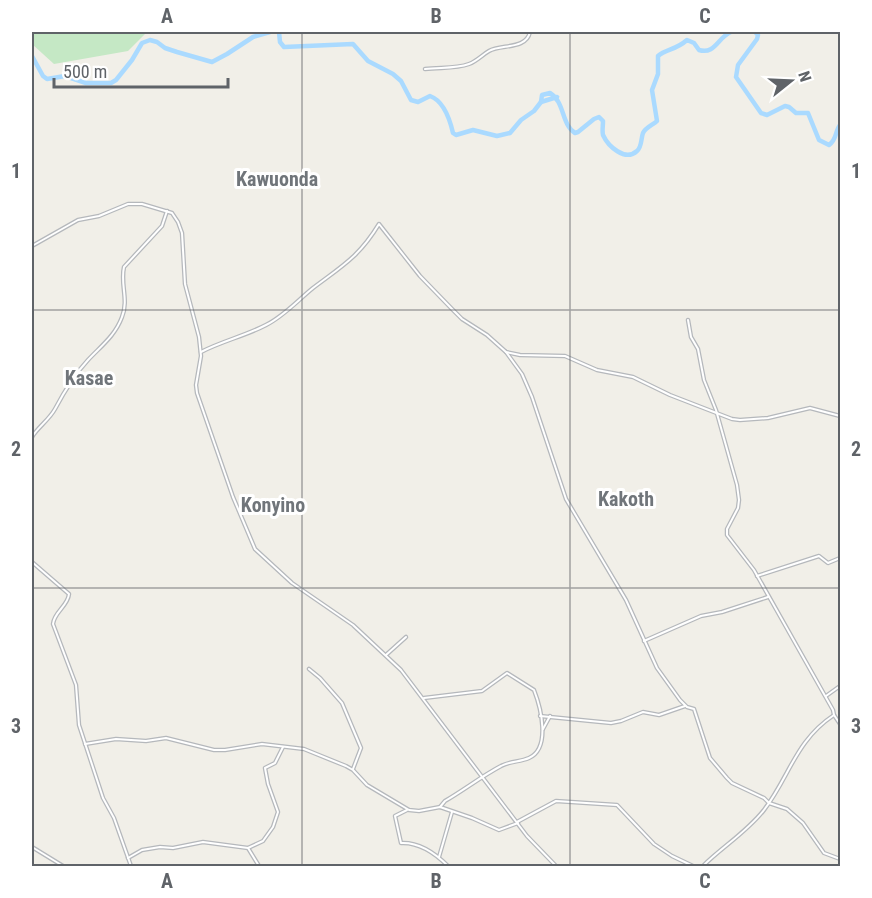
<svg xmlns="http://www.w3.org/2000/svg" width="872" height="898" font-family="'Roboto Condensed',sans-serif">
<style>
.green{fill:#c5e8c5}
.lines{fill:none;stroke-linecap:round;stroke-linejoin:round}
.river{stroke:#aadaff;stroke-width:4.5}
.street-casing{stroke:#b5b8bc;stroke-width:4.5}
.street{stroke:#fff;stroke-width:2}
.grid{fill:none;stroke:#5f6368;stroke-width:1.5;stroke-opacity:0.55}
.labels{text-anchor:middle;stroke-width:6;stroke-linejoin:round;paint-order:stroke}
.quarter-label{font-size:20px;font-weight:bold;fill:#70757a;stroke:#fff}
.neatline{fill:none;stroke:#5f6368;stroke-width:2}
.grid-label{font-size:20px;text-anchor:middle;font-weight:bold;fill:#5f6368}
</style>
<rect width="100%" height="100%" fill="#f1efe8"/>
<!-- green -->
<path class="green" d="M32,32H147L128,51L54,64L32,44Z"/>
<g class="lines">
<!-- river -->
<g class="river">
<path d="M279,32L280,42L284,47L353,44L368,61L393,74L401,81L411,100L418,102L430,96C444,101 450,120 453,133L456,135L473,130L497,136L510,133L521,120L534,111L541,102L542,95L550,93C565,102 561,124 575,133L578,132L594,119L599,117L603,121C603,126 602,131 603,135C608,146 625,162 637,151C642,147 641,138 643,133C646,127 653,125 657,121L652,90L658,74V56C666,49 676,50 687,40L694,43L699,50C715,55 718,37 731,32"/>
<path d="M755,32L758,35L757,39L738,65L736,77L761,113L767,115L785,106L789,107L796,113H808L819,140L829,145C837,140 835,131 840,125"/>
<path d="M32,56L43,76L47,79L65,76L86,83H111L116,80L132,60L142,43L150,40L157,42L165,48L177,52L212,62L227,54L253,37L270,32"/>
<path d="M541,102L557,97"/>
</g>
<defs>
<g id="street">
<path d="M425,69C440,67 455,69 469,64C477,61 482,55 489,51C501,44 526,50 530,32"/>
<path d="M32,246L78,220L99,216L128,204H142L172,213L178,222L182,233L185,284L199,337L201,356L196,385L197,393L233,497L255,549L292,583L353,625L401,670L527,836L556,866"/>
<path d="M688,320L691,337L698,349L704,380L716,410L737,485L739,500L738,508L727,529V535L754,570L833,710L834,715"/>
<path d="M201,352C222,341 245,336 266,325C284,316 297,301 313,288C342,266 359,257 379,224L420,276L452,309L462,319L487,335L506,352L520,355L565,356L597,370L633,377L670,395L732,419L740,420L768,418L810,408L840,416"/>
<path d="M506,352L522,374L532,397L566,499L626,600L657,668L680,700L687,707L694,709L710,758L727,778L732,783L764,798L769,803L787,809L803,823L824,853L840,859"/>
<path d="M32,437C38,427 49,420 55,409C64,392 74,375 88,360C101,346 115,336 122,317C129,300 120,284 124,267L162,226L167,211"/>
<path d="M32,562L69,594C68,606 54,612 53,624L76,685L79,725L103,798L114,818L131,866"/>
<path d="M757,576L819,556L828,563L840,558"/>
<path d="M644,641L701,616L722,612L768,597"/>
<path d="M386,655L406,637"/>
<path d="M309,669L320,678L342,703L361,748L353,769"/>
<path d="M826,696L840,686"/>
<path d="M424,698L482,691L507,673L534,690C541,708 551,748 529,758C520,762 510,761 501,766C482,776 464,790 445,801L440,807"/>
<path d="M540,716L611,723L621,721L643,712L659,715L685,706"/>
<path d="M543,729L550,716"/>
<path d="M85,744L116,739L146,741L166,738L214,750H225L262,744L304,749L346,766L353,770L367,785L409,810L419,811L440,807L472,818L499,830L518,823"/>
<path d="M407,810L395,816L401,843C420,842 435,853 448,866"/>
<path d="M517,822L556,801L617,805L654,844L672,856L693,866"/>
<path d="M32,847L63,866"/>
<path d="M248,848L259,866"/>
<path d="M439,857L452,812"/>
<path d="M128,858L142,850L160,847L173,848L203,842L248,848L263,841L273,827L278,812L268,784L265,768L275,763L283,747"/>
<path d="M703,866C722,847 747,832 764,810C790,776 795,741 834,715L840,724"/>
</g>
</defs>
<!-- street casing -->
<use href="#street" class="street-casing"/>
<!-- street -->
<use href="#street" class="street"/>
</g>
<!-- grid -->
<path class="grid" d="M302,32V866M570,32V866M32,310H840M32,588H840"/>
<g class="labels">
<!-- quarter labels -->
<g class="quarter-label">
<text x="277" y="186">Kawuonda</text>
<text x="89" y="385">Kasae</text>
<text x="626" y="506">Kakoth</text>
<text x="273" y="512">Konyino</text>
</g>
</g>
<!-- border -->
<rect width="872" height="898" fill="none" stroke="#ffffff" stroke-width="66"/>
<!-- north arrow -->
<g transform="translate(791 81) rotate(72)" stroke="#ffffff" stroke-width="4.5" paint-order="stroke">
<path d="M0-4.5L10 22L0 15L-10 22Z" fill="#5f6368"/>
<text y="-9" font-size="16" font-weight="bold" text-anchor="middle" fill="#5f6368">N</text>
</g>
<!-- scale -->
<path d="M54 78v9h174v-9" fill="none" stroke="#5f6368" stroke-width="3"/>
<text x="63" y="78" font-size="18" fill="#5f6368" stroke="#ffffff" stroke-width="4.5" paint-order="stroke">500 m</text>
<rect x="33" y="33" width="806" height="832" class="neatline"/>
<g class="grid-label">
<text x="167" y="23">A</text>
<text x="436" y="23">B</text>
<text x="705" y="23">C</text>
<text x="16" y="178">1</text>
<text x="856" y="178">1</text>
<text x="16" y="456">2</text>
<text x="856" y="456">2</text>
<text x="16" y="733">3</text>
<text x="856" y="733">3</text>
<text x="167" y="888">A</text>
<text x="436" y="888">B</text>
<text x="705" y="888">C</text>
</g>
</svg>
